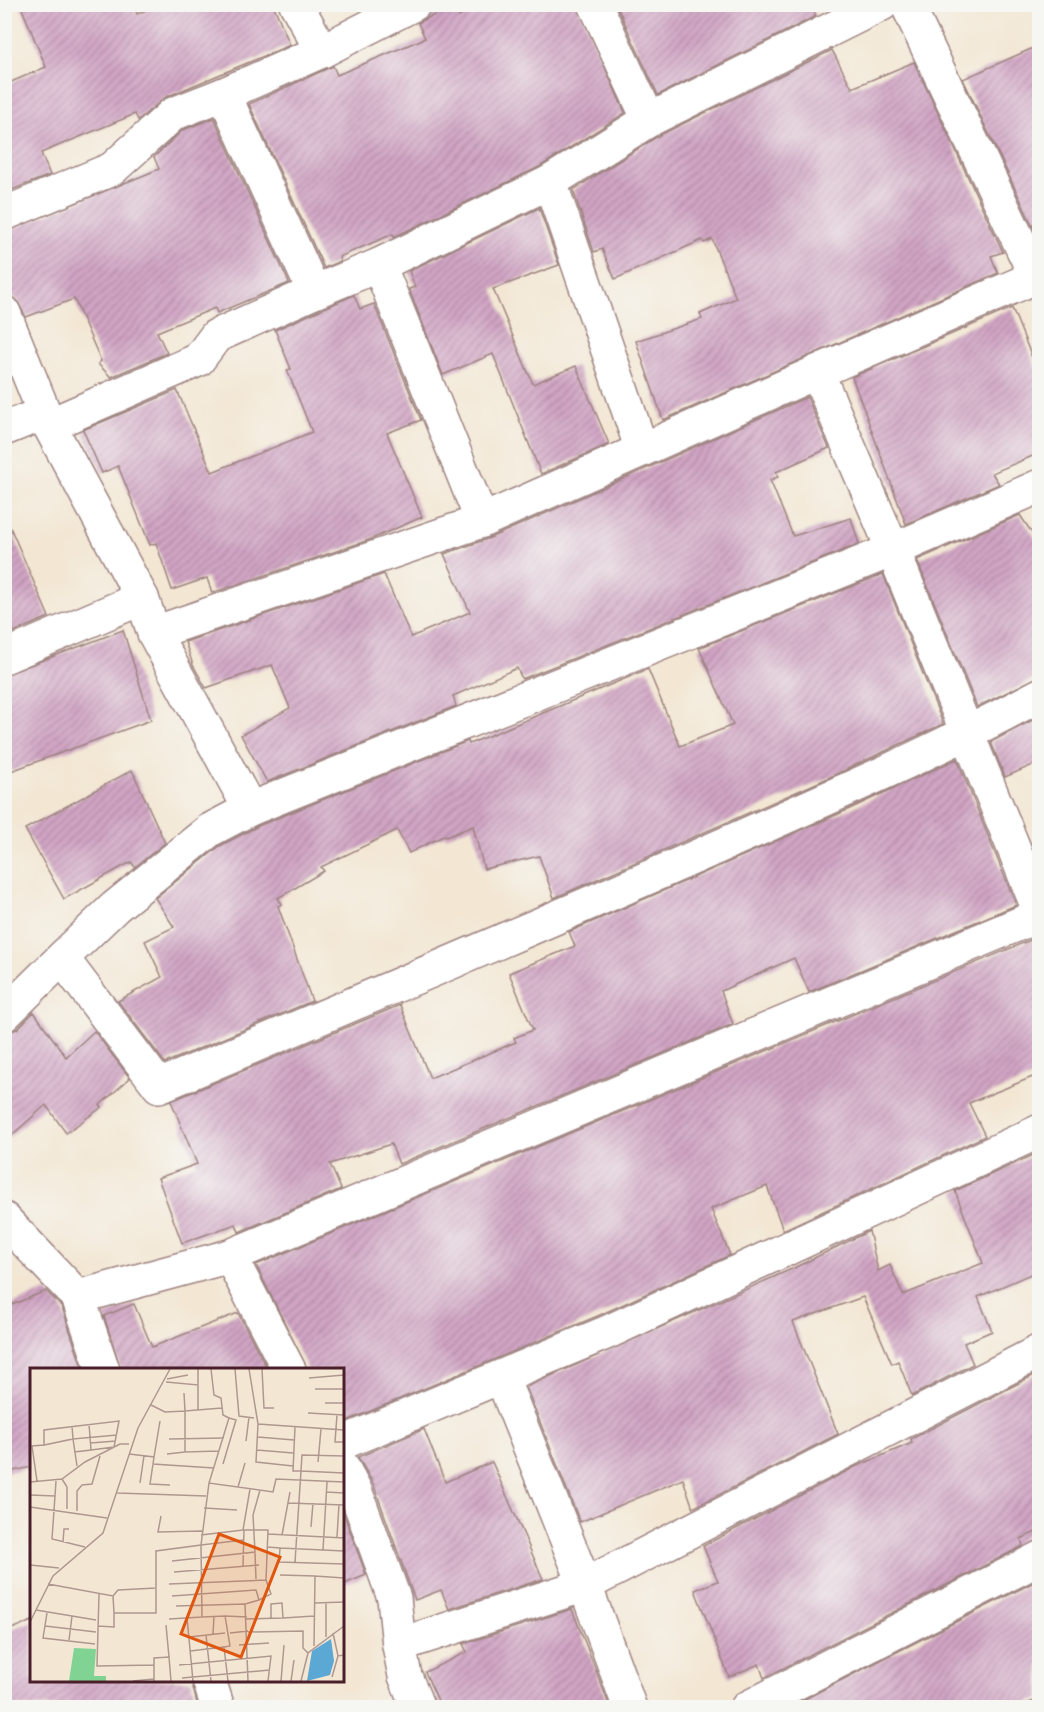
<svg xmlns="http://www.w3.org/2000/svg" width="1044" height="1712" font-family="'Playpen Sans',sans-serif">
<style>
.building{fill:url(#building-hatch)}
.lines{fill:none;stroke-linecap:round;stroke-linejoin:round}
.minor-casing{stroke:#9e8380;stroke-width:36}
.minor{stroke:#fff;stroke-width:33}
.inset-road{fill:none;stroke:#af9790;stroke-width:1.5}
.view{fill:#e0560e;fill-opacity:0.15;stroke:#e0560e;stroke-width:3}
.inset-edge{fill:none;stroke:#4a1f2b;stroke-width:3}
</style>
<defs>
<pattern id="building-hatch" width="6" height="6" patternUnits="userSpaceOnUse" patternTransform="scale(1.5)"><rect width="6" height="6" fill="#d1a5c5"/><path d="M-1 1l2-2M0 6l6-6M5 7l2-2" fill="none" stroke="#ac86a0"/></pattern>
</defs>
<rect width="100%" height="100%" fill="#f6f6f2"/>
<filter id="ink" filterUnits="userSpaceOnUse"><feTurbulence type="fractalNoise" baseFrequency=".0167" numOctaves="2"/><feDisplacementMap in="SourceGraphic" scale="12" xChannelSelector="R" yChannelSelector="G"/><feConvolveMatrix kernelMatrix="1 2 1 2 8 2 1 2 1" color-interpolation-filters="sRGB"/></filter>
<filter id="wash" filterUnits="userSpaceOnUse"><feTurbulence type="fractalNoise" baseFrequency=".008" numOctaves="4" result="noise"/><feDisplacementMap in="SourceGraphic" scale="24" xChannelSelector="R" yChannelSelector="G"/><feGaussianBlur stdDeviation="1.35" result="paint"/><feColorMatrix in="noise" values="0 0 0 0 0 0 0 0 0 0 0 0 0 0 0 0 0 1.4 0 .05"/><feComposite in="paint" operator="in"/></filter>
<g filter="url(#wash)">
<rect width="100%" height="100%" fill="#f3e7d4"/>
<g id="blocks">
<!-- building -->
<g class="building">
<path d="M20,4H133L137,14L160,4H273L290,45L166,97L138,120L135,114L41,153L50,175L4,193V85L46,67Z"/>
<path d="M481,4H577L625,113L541,166L394,237L393,234L339,257L340,261L324,268L249,104L333,66L337,75L425,38L418,23L425,19L454,7L459,17Z"/>
<path d="M616,4H810L816,16L658,95Z"/>
<path d="M1040,45V239H1039L963,79Z"/>
<path d="M832,50L852,88L914,62L1003,252L991,256L998,273L663,420L636,341L702,319L700,314L736,298L712,239L704,243L702,240L615,279L602,249L594,252L573,190L658,136Z"/>
<path d="M214,118L289,283L217,313L215,308L157,332L167,353L111,377L98,364L101,361L74,299L26,317L16,299L4,295V232L159,169L154,157L183,130Z"/>
<path d="M539,208L559,265L493,289L533,384L576,366L609,444L541,474L493,354L443,375L409,289L415,287L409,271Z"/>
<path d="M354,295L360,309L374,304L421,420L387,433L422,517L369,540L212,593L207,578L172,590L156,543L150,545L118,466L102,473L83,430L177,390L212,472L312,432L287,370L291,369L275,330Z"/>
<path d="M1012,308L1040,377V453L992,473L999,484L906,524L852,377Z"/>
<path d="M807,397L829,448L776,472L778,477L770,480L793,536L851,518L859,544L522,679L517,668L453,696L456,706L267,782L241,735L290,708L272,665L206,688L193,665L185,642L384,574L411,637L470,612L444,554L490,538Z"/>
<path d="M4,513L49,617L4,636Z"/>
<path d="M1020,515L1040,545V676L977,707L917,560Z"/>
<path d="M883,574L943,724L828,778L554,898L539,856L484,869L473,826L446,837L445,835L409,853L397,830L321,867L324,871L278,898L282,904L278,906L312,1001L165,1063L118,1001L162,977L145,941L174,927L155,898L220,846L258,826L468,741L469,744L648,669L680,746L733,725L699,648Z"/>
<path d="M123,630L151,720L11,771L4,752V675Z"/>
<path d="M1040,716V762L1005,777L991,742Z"/>
<path d="M957,759L1016,905L809,992L794,958L721,991L733,1024L399,1164L391,1144L330,1164L341,1189L239,1232L236,1224L182,1243L158,1178L197,1164L171,1101L400,1005L430,1078L516,1042L514,1038L533,1030L509,973L575,946L569,932L843,812Z"/>
<path d="M132,770L165,843L135,867L131,862L64,899L25,829Z"/>
<path d="M1040,936V1074L969,1103L985,1136L783,1230L767,1186L711,1209L730,1255L600,1315L342,1423V1370H308L256,1265Z"/>
<path d="M34,1012L66,1057L94,1031L130,1078L100,1105L102,1107L66,1133L46,1105L4,1142V1033L17,1029Z"/>
<path d="M1040,1152V1270L978,1297L992,1331L964,1343L973,1364L912,1396L898,1361L892,1364L863,1297L793,1322L838,1434L693,1508L683,1479L580,1522L526,1387L794,1268L869,1231L878,1271L890,1265L903,1295L983,1263L955,1191Z"/>
<path d="M46,1291L62,1307L83,1370H32V1467L4,1473V1308Z"/>
<path d="M134,1304L152,1347L238,1313L268,1370H121L104,1316Z"/>
<path d="M1040,1372V1530L1021,1539L1023,1546L764,1678L759,1664L729,1677L695,1590L718,1581L703,1546L855,1467L912,1443L911,1439Z"/>
<path d="M424,1429L445,1482L492,1462L543,1579L449,1609L441,1590L415,1600L373,1483L358,1457Z"/>
<path d="M342,1509L366,1575L342,1585Z"/>
<path d="M1038,1580L1040,1699L1017,1707H789Z"/>
<path d="M572,1609L610,1707H441L425,1672L467,1652L463,1644Z"/>
<path d="M32,1621V1680H191L198,1707H13L4,1684V1632Z"/>
</g>
</g>
</g>
<g filter="url(#ink)">
<use href="#blocks" fill-opacity="0" stroke="#9e8380" stroke-width="1.5"/>
<g class="lines">
<defs>
<g id="minor">
<path d="M296,4L322,51L224,94L314,292L379,265L482,521L817,372L893,550L1040,913"/>
<path d="M595,4L649,120"/>
<path d="M907,4L1036,277"/>
<path d="M322,51L414,4"/>
<path d="M550,182L642,450"/>
<path d="M4,214L112,169L173,114L224,94"/>
<path d="M379,265L550,182L649,120L882,4"/>
<path d="M4,313L49,425L142,598L154,633L250,809L210,830L115,907L62,958L159,1086C343,1008 528,931 711,850C822,801 933,753 1040,695"/>
<path d="M817,372L1040,275"/>
<path d="M49,425L198,360L216,336L314,292"/>
<path d="M4,429L44,413"/>
<path d="M154,633L482,521"/>
<path d="M4,657L142,598"/>
<path d="M250,809L893,550L1040,486"/>
<path d="M4,1015L62,958"/>
<path d="M4,1219L78,1297"/>
<path d="M230,1256L289,1370"/>
<path d="M103,1370L78,1297L230,1256L1040,915"/>
<path d="M502,1378L585,1585L630,1708"/>
<path d="M342,1443L608,1332L1040,1131"/>
<path d="M342,1466L355,1490L394,1598L399,1645"/>
<path d="M209,1680L218,1708"/>
<path d="M418,1708L405,1676L399,1645L585,1585L1040,1351"/>
<path d="M747,1708L1040,1558"/>
</g>
</defs>
<!-- minor casing -->
<use href="#minor" class="minor-casing"/>
<!-- minor -->
<use href="#minor" class="minor"/>
</g>
</g>
<!-- overview -->
<g transform="translate(30 1368)">
<rect width="314" height="314" fill="#f3e7d4"/>
<path d="M44,280L66,281L64,308H76V313H39Z" fill="#81d394"/>
<path d="M301,271L304,293L300,307L277,313L282,283Z" fill="#5ba8d4"/>
<path class="inset-road" d="M205,1L209,48L224,50M219,1L228,56L226,94L263,98M232,1L234,40H244M279,10L314,7M137,11L158,7M136,14L168,17V1M168,17V42M285,21H314M154,25L155,43L192,40M295,35H314M121,37L135,44L155,43V84L189,83M278,45L314,47M307,47L305,74H314M228,56L314,62M42,58L43,71L87,67M228,69L264,72M139,71L194,70M216,73L219,49M60,75L86,73M227,82L263,85M44,84L61,82L59,56M99,86L124,89L123,96L184,100M137,86L155,84M314,88L272,87L271,103L314,105M124,89L130,53M288,94L291,61M123,96L120,116L140,117M193,96L206,52L199,50M47,98L43,71L14,77V62L89,53L84,79L61,82M32,111L37,119V141M7,113L2,78L14,77M0,114L32,111L55,94L90,76H99M110,115L114,88M179,115L199,50L193,47L191,30L184,27L181,1M208,119L215,95M296,124L314,125M87,125L176,128M0,127L25,128L26,113M25,128L22,171L55,179M258,135L314,137M0,139L77,150M174,140L207,142M47,143V123L52,117L62,116L70,88M131,148L128,164L172,163M281,159L283,135M238,166L314,170M171,167L213,162M252,167L260,124M307,169L309,136M33,174L34,161H39M171,177L172,249L195,248L200,278L194,279L198,313M171,177L213,172M237,179L250,180L249,194L314,196M250,180L314,183M293,182L297,114M225,185L226,211M142,193L225,184L223,147L230,122M265,194L271,103H263L265,59M0,197L29,200M213,198L214,162M144,204L229,197M250,207L285,208L284,278M285,208L314,210M18,216L83,228L88,222L126,220V183L171,177L179,115L243,124L246,111L314,114M139,216L236,212L238,162H213L220,121M69,226L67,298L124,297M83,228L84,245H126V220M142,228L226,222L229,232L215,236L218,313M229,232L241,226L236,212M285,235L314,234M296,235V269M146,238L215,236M6,242L66,252M17,245L13,270L65,276M195,248L217,249M157,250L163,313M253,250L284,248M139,251L172,249M216,251L253,250L252,235L241,236V250M0,254L23,208L73,165L108,60L140,1M136,257L139,289M15,258L66,264M68,258L84,259V245M218,264L273,263V280L278,285M200,265L218,263M303,265L308,288L314,287M183,266L184,248M176,267L181,313M159,269L195,265M39,272L42,248M209,277L239,275M160,283L194,279M149,297L241,288L238,313M302,309L308,288M152,310L240,302M103,313L124,311M124,313V290L139,289L141,313M251,313L254,277M261,313L264,292M271,313L278,285L314,258"/>
<path class="view" d="M189,166L250,189L211,289L151,266Z"/>
<rect width="314" height="314" class="inset-edge"/>
</g>
<!-- margin -->
<rect width="1044" height="1712" fill="none" stroke="#f6f6f2" stroke-width="24"/>
</svg>
